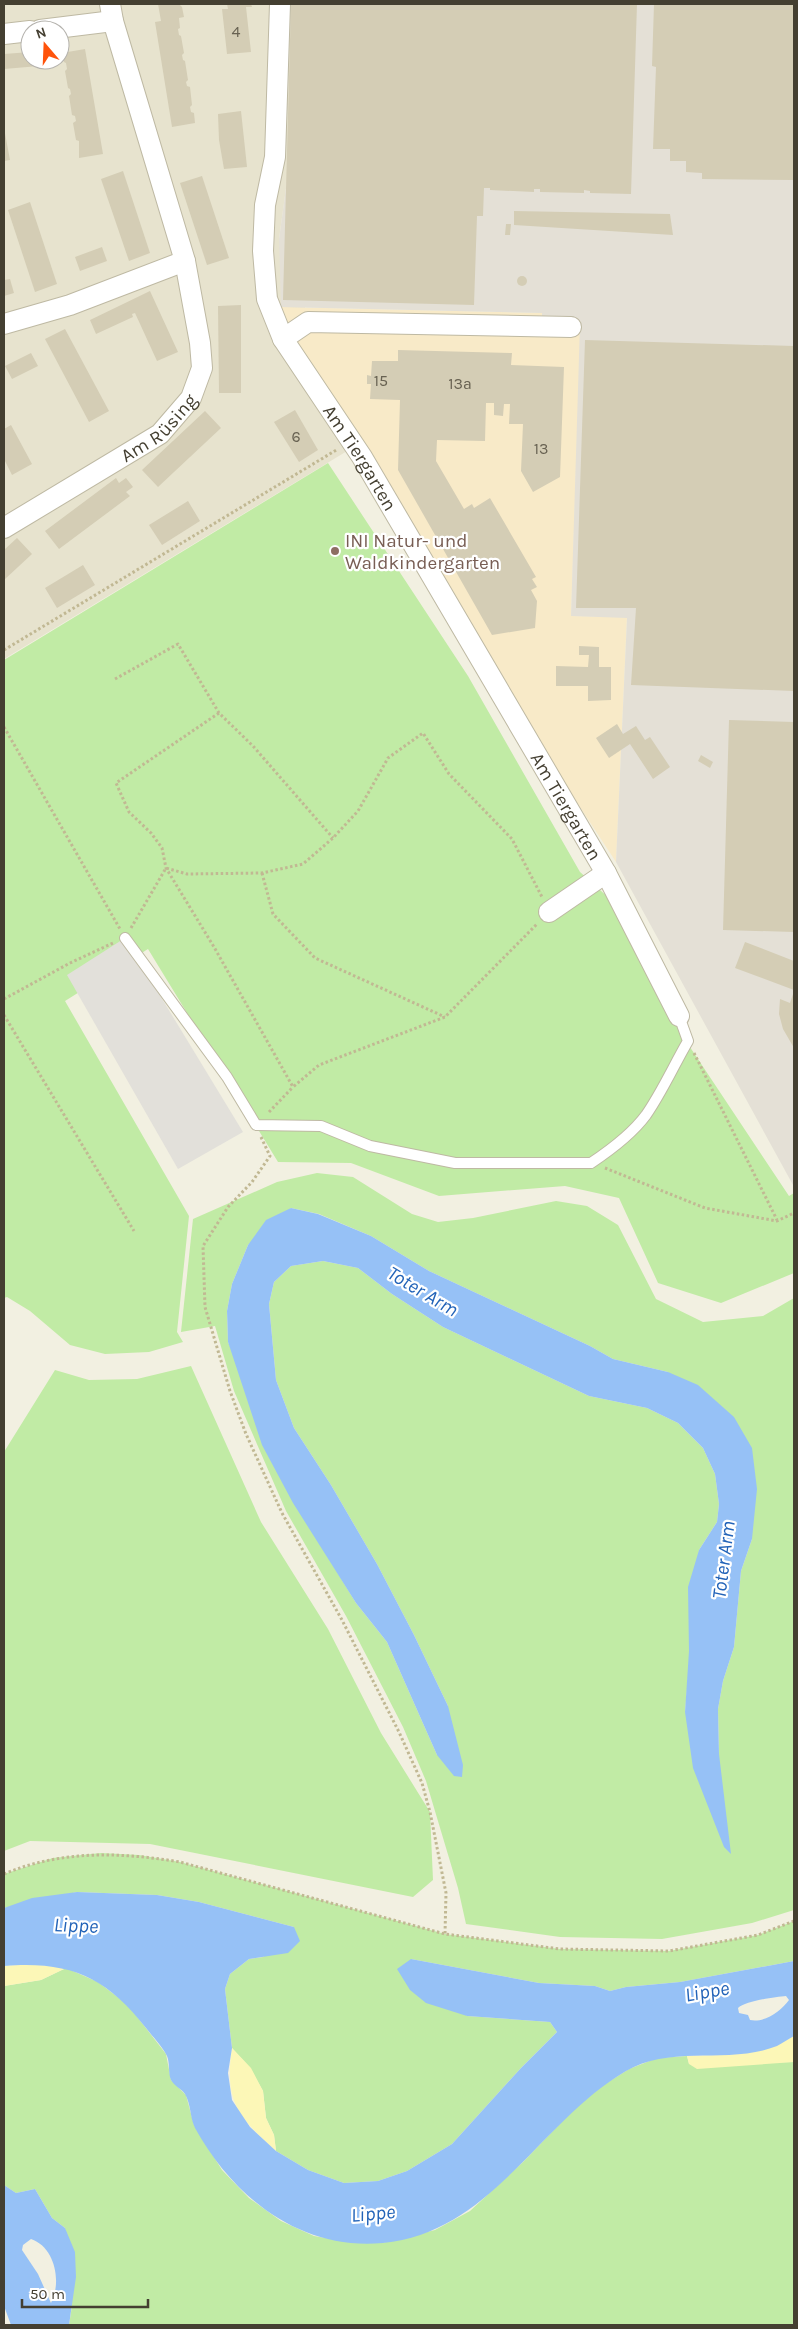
<svg xmlns="http://www.w3.org/2000/svg" width="798" height="2329" font-family="Karla,sans-serif">
<style>
.residential{fill:#e7e3ce;fill-rule:evenodd}
.commercial{fill:#f8eac8}
.industrial{fill:#e4e0d6}
.green{fill:#c1eba5;fill-rule:evenodd}
.sand{fill:#fcf7b7}
.parking{fill:#e2e0da}
.water{fill:#96c1f6;fill-rule:evenodd}
.building{fill:#d4cdb5}
.lines{fill:none;stroke-linecap:round;stroke-linejoin:round}
.service-casing{stroke:#beb9a3;stroke-width:12}
.minor-casing{stroke:#beb9a3;stroke-width:22}
.path{stroke:#c1b893;stroke-width:3;stroke-dasharray:2.5 2.5;stroke-linecap:butt}
.service{stroke:#fff;stroke-width:10}
.minor{stroke:#fff;stroke-width:20}
.education-dot{fill:#8d6e63;stroke:#fff;stroke-width:2}
.labels{text-anchor:middle;stroke-width:4.5;stroke-linejoin:round;paint-order:stroke}
.number-label{font-size:16px;fill:#686252}
.street-label{font-size:19px;fill:#443f31;stroke:#fff}
.education-label{font-size:19px;fill:#785e54;stroke:#fff;text-anchor:start}
.water-label{font-size:20px;font-style:italic;fill:#2263b8;stroke:#fff}
</style>
<rect width="100%" height="100%" fill="#f2f0e1"/>
<!-- residential -->
<path class="residential" d="M4,4H294L291,152L279,239L357,445L4,659ZM30,30H60V60H30Z"/>
<!-- commercial -->
<path class="commercial" d="M281,307L543,313V323H581L571,616L627,617L616,862L519,714L284,332Z"/>
<!-- industrial -->
<path class="industrial" d="M294,4H794L793,1185L616,862L627,618L571,616L580,324L542,323V313L281,307L279,239L291,152Z"/>
<!-- green -->
<g class="green">
<path d="M328,463L468,676L580,872L610,899L674,1023L789,1196L794,1193V1273L721,1303L658,1283L619,1198L565,1186L439,1196L351,1163L278,1162L148,949L65,1001L189,1216L177,1332L183,1342L149,1352L105,1354L70,1345L30,1311L7,1297L4,1298V660Z"/>
<path d="M317,1173L353,1177L412,1214L438,1222L473,1218L556,1201L587,1206L618,1225L656,1299L703,1322L763,1316L794,1298V1910L752,1923L662,1939L560,1937L466,1924L458,1888L426,1781L403,1727L346,1616L286,1511L234,1391L215,1326L181,1332L193,1219L277,1182ZM291,1208L319,1214L371,1236L429,1271L590,1346L613,1359L668,1372L752,1539L741,1571L734,1647L723,1681L718,1709L719,1754L685,1712L699,1550L717,1522L719,1504L715,1474L703,1448L678,1423L647,1408L589,1396L443,1327L392,1294L358,1268L323,1261L291,1266L274,1282L269,1304L276,1380L294,1428L331,1485L377,1564L414,1635L448,1706L437,1755L387,1642L356,1603L326,1554L228,1342L227,1311L232,1284L248,1245Z"/>
<path d="M191,1366L261,1522L328,1629L381,1733L430,1812L433,1880L413,1897L150,1844L30,1841L4,1851V1452L55,1370L89,1380L137,1379Z"/>
<path d="M101,1853L139,1855L180,1862L445,1934L560,1949L669,1951L758,1935L794,1921V1961L680,1982L626,1987L610,1991L595,1986L539,1983L411,1959L467,2016L550,2022L557,2032L521,2068L452,2144L407,2171L378,2181L344,2183L308,2170L276,2151L274,2135L266,2118L263,2091L250,2068L232,2048L225,1989L230,1974L249,1959L263,1957L294,1927L199,1902L157,1895L77,1892L4,1908V1874L53,1858Z"/>
<path d="M66,1968L98,1982L128,2005L166,2054L171,2080L186,2095L194,2125L222,2170L249,2198L281,2221L314,2236L349,2242L382,2243L435,2230L470,2211L523,2162L576,2107L602,2086L629,2069L657,2058L687,2056L689,2064L794,2062V2325H69L72,2306L65,2228L52,2218L35,2189L16,2193L4,2185V1986L41,1980Z"/>
</g>
<!-- sand -->
<g class="sand">
<path d="M31,1964L66,1968L41,1980L4,1986V1966Z"/>
<path d="M794,2036V2062L697,2069L689,2064L687,2056L721,2055L787,2040Z"/>
<path d="M232,2048L251,2068L263,2091L266,2118L274,2135L276,2151C238,2116 224,2102 232,2048Z"/>
</g>
<!-- parking -->
<path class="parking" d="M125,938L243,1132L178,1169L67,975Z"/>
<!-- water -->
<g class="water">
<path d="M291,1208L318,1214L371,1236L429,1271L590,1346L613,1359L668,1372L698,1385L734,1417L752,1448L757,1489L752,1539L741,1571L734,1647L723,1681L718,1709L719,1754L731,1854L724,1847L693,1768L685,1712L689,1651L688,1587L699,1550L717,1522L719,1504L715,1474L703,1448L678,1423L647,1408L589,1396L443,1327L392,1294L358,1268L323,1261L291,1266L274,1282L269,1304L276,1380L294,1428L331,1485L377,1564L414,1635L448,1706L463,1765L462,1777L454,1776L437,1755L387,1642L356,1603L293,1503L262,1445L228,1342L227,1311L232,1284L248,1245L266,1220Z"/>
<path d="M77,1892L157,1895L199,1902L294,1927L300,1941L288,1953L249,1959L230,1974L225,1989L232,2048L228,2073L232,2100L250,2127L276,2151L308,2170L344,2183L378,2181L407,2171L452,2144L521,2068L557,2032L550,2022L467,2016L426,2003L410,1990L397,1969L411,1959L539,1983L595,1986L610,1991L626,1987L680,1982L794,1961V2036C788,2039 783,2043 777,2046C729,2065 672,2044 626,2071C539,2122 492,2232 383,2243C300,2251 233,2197 195,2128C190,2118 191,2104 185,2094C182,2089 174,2086 171,2080C168,2073 170,2063 167,2056C162,2046 153,2037 146,2028C105,1976 69,1961 4,1966V1908L32,1898ZM786,1996L789,2000C781,2011 765,2023 750,2020L748,2015L739,2013L738,2008C745,2001 775,1997 786,1996Z"/>
<path d="M4,2185L16,2193L35,2189L52,2218L65,2228L75,2252L76,2277L69,2325H11L4,2306ZM31,2239C55,2247 62,2282 51,2303L38,2274L22,2250L23,2245Z"/>
</g>
<!-- building -->
<g class="building">
<path d="M158,4H179L182,7L184,17L179,18L180,28L178,29L179,35L181,36L184,53L182,55L183,60L185,61L188,80L186,82L187,86L190,87L192,105L190,107L191,112L194,113L195,123L172,127L155,22L161,21Z"/>
<path d="M227,4H251L252,7H246L251,52L227,54L222,9H228Z"/>
<path d="M291,4H637L631,194L590,193V191L584,190V193L540,192V189H534V192L490,190V188H484L483,216H477L474,305L283,300Z"/>
<path d="M654,4H794V180L702,179V173L686,172V161H670V149H653L656,67L652,66Z"/>
<path d="M85,49L103,154L79,158V141L76,140L73,123L76,121L75,116L72,115L69,96L71,94L70,89L68,88L65,71L67,69L66,63L64,62L62,53Z"/>
<path d="M30,52V60H39V66L4,69V54Z"/>
<path d="M241,111L247,167L224,169L219,140L218,114Z"/>
<path d="M4,128L10,160L4,161Z"/>
<path d="M123,171L150,253L129,261L101,179Z"/>
<path d="M202,176L229,258L207,265L180,183Z"/>
<path d="M30,202L57,284L35,292L8,210Z"/>
<path d="M514,211L670,214L673,235L514,225Z"/>
<path d="M506,224H511L510,235H505Z"/>
<path d="M102,247L107,261L80,271L75,257Z"/>
<circle cx="522" cy="281" r="5"/>
<path d="M10,279L14,293L4,296V280Z"/>
<path d="M150,291L178,352L157,361L135,313L132,314L133,317L96,334L90,320Z"/>
<path d="M241,305V393H219L218,306Z"/>
<path d="M65,329L109,411L89,422L45,339Z"/>
<path d="M585,340L794,346V691L631,685L636,608H576Z"/>
<path d="M398,350L512,353L511,365L564,367L560,477L533,492L521,471L523,424H509L510,404H504L503,416L494,415V403H486L485,441L437,440L436,461L464,509L472,504L474,508L490,498L536,577L532,579L537,587L531,590L537,601L535,628L492,635L398,470L400,400L370,399L371,384H367V375L371,376L372,361H398Z"/>
<path d="M31,353L38,366L12,379L5,366Z"/>
<path d="M295,410L318,450L299,462L274,422Z"/>
<path d="M205,411L221,428L158,487L142,470Z"/>
<path d="M11,425L32,464L12,475L4,459V429Z"/>
<path d="M116,478L119,483L126,478L133,487L126,492L130,496L59,549L45,531Z"/>
<path d="M188,501L200,521L162,545L149,525Z"/>
<path d="M17,538L32,554L4,580V550Z"/>
<path d="M83,565L95,585L57,608L45,588Z"/>
<path d="M579,646L599,647V667H611V700L588,701V686H556V666L588,667L589,655H579Z"/>
<path d="M729,720L794,722V932L723,930Z"/>
<path d="M617,724L623,734L636,726L645,740L650,737L670,767L653,779L630,744L609,758L596,738Z"/>
<path d="M701,755L713,762L710,768L698,761Z"/>
<path d="M745,942L794,961V990L735,968Z"/>
<path d="M794,991V1048L783,1029L779,1014L780,999L790,1003Z"/>
</g>
<g class="lines">
<defs>
<path id="service" d="M125,938L227,1077L256,1125L321,1126L370,1146L455,1163H591C612,1149 632,1134 646,1115C662,1092 674,1065 688,1041L679,1016"/>
<g id="minor">
<path id="s1" d="M280,4L275,157L265,205L263,251L267,299L283,339L362,457L606,873L679,1016"/>
<path d="M40,30L113,21"/>
<path d="M4,34L30,31"/>
<path d="M4,324L70,305L185,261L113,21L110,4"/>
<path d="M283,339L308,322L571,327"/>
<path id="s2" d="M4,528L160,434L191,398L202,368L200,343L185,261"/>
<path d="M549,912L606,873"/>
</g>
</defs>
<!-- service casing -->
<use href="#service" class="service-casing"/>
<!-- minor casing -->
<use href="#minor" class="minor-casing"/>
<!-- path -->
<g class="path">
<path d="M4,650L338,449"/>
<path d="M115,679L178,644L219,713L253,746L333,838"/>
<path d="M219,713L116,783L129,812L151,833L162,848L166,868L214,947L293,1087L319,1065L445,1017L537,924"/>
<path d="M4,727L120,929"/>
<path d="M262,873L273,914L315,958L445,1017"/>
<path d="M131,928L166,868L187,874L262,873L303,864L333,838L358,811L388,758L423,733L449,774L512,839L542,897"/>
<path d="M4,999L70,963L113,943"/>
<path d="M4,1015L134,1231"/>
<path d="M694,1053L777,1220"/>
<path d="M269,1112L293,1087"/>
<path d="M261,1137L270,1156L252,1182L228,1207L203,1246L205,1307L230,1391L246,1434L282,1513L342,1620L399,1732L422,1783L430,1812L446,1893L445,1934"/>
<path d="M605,1168L705,1208L777,1221L794,1213"/>
<path d="M4,1874C61,1850 120,1852 180,1862L445,1934L560,1949L669,1951L758,1935L794,1921"/>
</g>
<!-- service -->
<use href="#service" class="service"/>
<!-- minor -->
<use href="#minor" class="minor"/>
</g>
<!-- markers -->
<circle class="education-dot" cx="335" cy="551" r="5"/>
<g class="labels">
<!-- number labels -->
<g class="number-label">
<text x="236" y="37">4</text>
<text x="381" y="386">15</text>
<text x="460" y="389">13a</text>
<text x="296" y="442">6</text>
<text x="541" y="454">13</text>
</g>
<!-- street labels -->
<g class="street-label">
<text dy="7" stroke="none"><textPath href="#s2" startOffset="185">Am Rüsing</textPath></text>
<text dy="7" stroke="none"><textPath href="#s1" startOffset="481">Am Tiergarten</textPath></text>
<text dy="7" stroke="none"><textPath href="#s1" startOffset="886">Am Tiergarten</textPath></text>
</g>
<!-- education labels -->
<g class="education-label">
<text x="345" y="547">INI Natur- und<tspan x="345" dy="22">Waldkindergarten</tspan></text>
</g>
<!-- water labels -->
<g class="water-label">
<text transform="translate(423 1291) rotate(31)" y="7">Toter Arm</text>
<text transform="translate(723 1560) rotate(-83)" y="7">Toter Arm</text>
<text transform="translate(76 1925) rotate(2)" y="7">Lippe</text>
<text transform="translate(707 1991) rotate(-10)" y="7">Lippe</text>
<text transform="translate(373 2213) rotate(-5)" y="7">Lippe</text>
</g>
</g>
<!-- border -->
<rect width="798" height="2329" fill="none" stroke="#443f31" stroke-width="10"/>
<!-- north arrow -->
<g transform="translate(45 45) rotate(341)"><circle r="24" fill="#ffffff" stroke="#b4b2ad"/>
<path d="M0-4L9 19L0 12L-9 19Z" fill="#ff530b"/>
<text y="-8" font-size="14" font-weight="bold" text-anchor="middle" fill="#443f31">N</text>
</g>
<!-- scale -->
<path d="M22 2299v8h126v-8" fill="none" stroke="#443f31" stroke-width="2.5"/>
<text x="30" y="2299" font-size="15" fill="#443f31" stroke="#ffffff" stroke-width="4" paint-order="stroke">50 m</text>
</svg>
